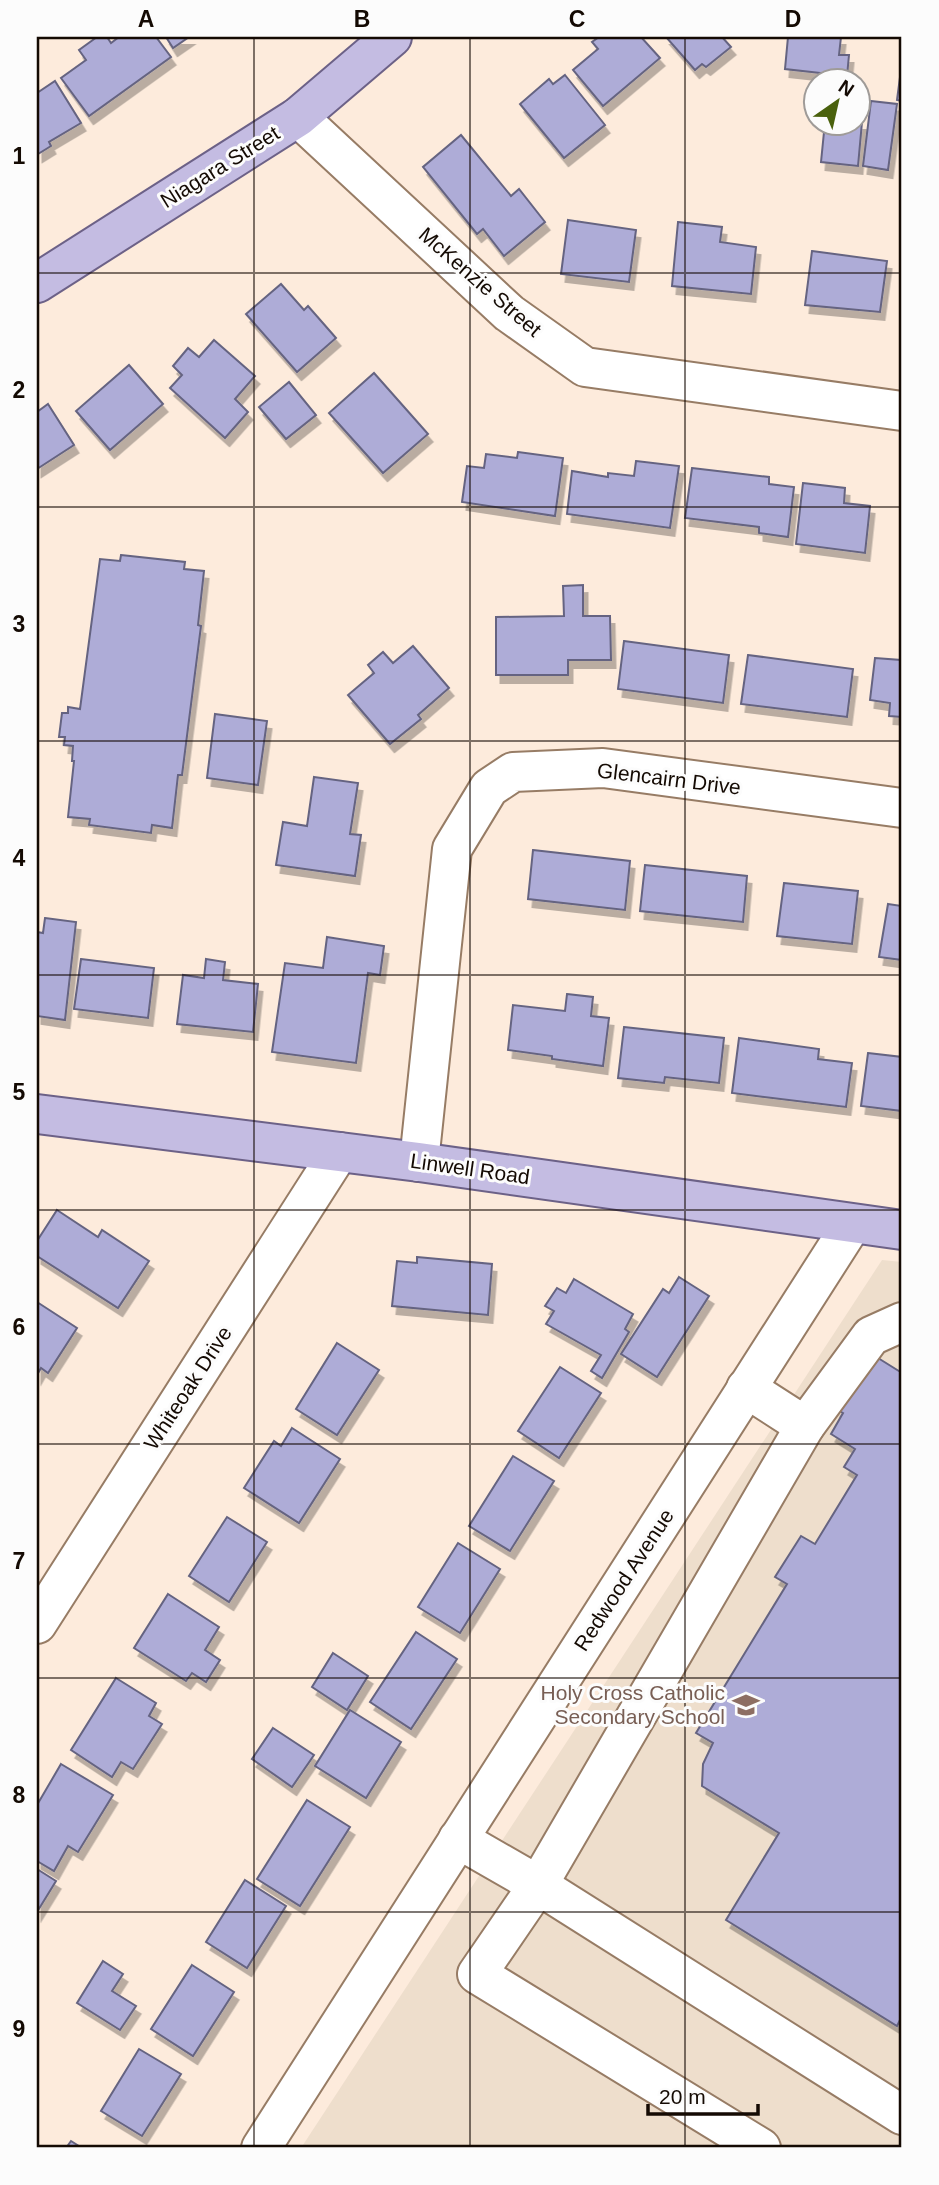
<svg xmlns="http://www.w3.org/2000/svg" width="939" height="2185" font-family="Helvetica,sans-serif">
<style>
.education{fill:#eedecc}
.building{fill:#aeacd7;stroke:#656481;stroke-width:2;filter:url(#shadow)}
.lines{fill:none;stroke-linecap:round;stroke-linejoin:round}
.minor-casing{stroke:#977c65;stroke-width:42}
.major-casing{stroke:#6c6187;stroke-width:42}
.minor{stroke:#fff;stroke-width:38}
.major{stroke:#c4bce2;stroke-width:38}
.grid{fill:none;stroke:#140a03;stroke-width:2;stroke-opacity:0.55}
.labels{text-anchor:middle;stroke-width:6;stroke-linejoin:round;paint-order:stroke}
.street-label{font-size:21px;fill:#140a03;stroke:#fcfcfc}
.education-label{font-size:21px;fill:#785e54;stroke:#fcfcfc;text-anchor:end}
.neatline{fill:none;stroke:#140a03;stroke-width:2.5}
.grid-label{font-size:23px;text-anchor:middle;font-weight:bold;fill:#140a03}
</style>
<defs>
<filter id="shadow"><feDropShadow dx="4.5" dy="8" stdDeviation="0" flood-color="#0004"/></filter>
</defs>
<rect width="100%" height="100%" fill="#fdebdc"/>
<!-- education -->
<path class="education" d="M882,1260L902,1262V2148H301Z"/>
<!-- building -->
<g class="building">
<path d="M97,37H107L111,43L119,37H156L171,57L89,116L61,78L86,60L79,50Z"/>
<path d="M166,37H189L173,48Z"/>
<path d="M599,37H641L660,58L603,106L573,70L598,49L592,42Z"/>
<path d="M666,37H722L731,47L706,67L702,64L695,70Z"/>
<path d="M788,37H841L839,55H849L847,76L785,69Z"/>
<path d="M902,62V101L897,100Z"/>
<path d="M565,75L605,125L564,158L520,104L549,79L553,84Z"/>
<path d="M55,81L81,123L49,142L51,146L38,154L37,93Z"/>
<path d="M871,101L897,104L888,170L863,166Z"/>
<path d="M825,122H862L858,166L821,162Z"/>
<path d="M461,135L511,196L519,189L545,222L504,256L483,229L477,234L423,167Z"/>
<path d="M568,220L636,230L629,282L561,274Z"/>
<path d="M678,222L722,227L720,242L756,247L751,294L672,286Z"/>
<path d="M812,251L887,261L880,312L805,305Z"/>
<path d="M281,284L304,310L308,306L336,338L297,372L246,314Z"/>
<path d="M214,340L255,376L235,399L248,412L225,438L170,388L182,375L173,366L188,348L199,357Z"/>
<path d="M129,365L163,404L110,450L76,411Z"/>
<path d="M374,373L428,434L383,473L329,413Z"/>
<path d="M289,382L316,415L286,439L259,407Z"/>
<path d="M48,404L74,445L37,469V412Z"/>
<path d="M518,452L563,458L555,516L462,502L467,466L484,468L486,454L517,458Z"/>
<path d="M636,461L679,466L670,528L567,514L572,471L608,477V473L634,476Z"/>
<path d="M692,468L769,477V484L794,487L788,537L759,533V527L685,518Z"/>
<path d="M803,483L845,488L844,503L870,506L865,553L796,544Z"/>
<path d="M121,555L185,562L184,569L204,571L198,625L201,626L182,775H178L172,828L152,825L151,833L89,825L90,819L68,817L74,761H72L73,746L64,745L65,737H59L62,713H68V707L80,709L100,559L120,561Z"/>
<path d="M583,585V616H610L611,660H568V675H496V617L564,616L563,586Z"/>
<path d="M624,641L729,655L723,703L618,689Z"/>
<path d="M413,646L449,688L418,715L421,719L390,744L348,695L374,673L368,665L383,652L393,663Z"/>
<path d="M748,655L853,669L847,717L741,704Z"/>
<path d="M875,658L901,660L902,717L889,716L890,703L870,700Z"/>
<path d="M215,714L267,721L258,785L207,778Z"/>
<path d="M314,777L358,783L350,834L361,835L355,876L276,865L283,822L307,826Z"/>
<path d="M533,850L630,861L625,910L528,899Z"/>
<path d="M645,865L747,876L743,922L640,911Z"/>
<path d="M784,883L858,891L852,944L777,936Z"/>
<path d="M888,904L902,906V960L879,957Z"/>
<path d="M45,918L76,922L65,1020L37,1016V932L43,933Z"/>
<path d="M327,937L384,946L380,975L368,973L356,1063L272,1052L285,963L323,968Z"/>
<path d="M81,959L154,968L148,1018L74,1009Z"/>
<path d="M206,959L225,962L223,980L258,984L253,1032L177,1024L183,975L204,978Z"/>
<path d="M567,994L593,997L591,1016L609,1018L603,1066L552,1059V1056L508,1050L513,1005L565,1011Z"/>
<path d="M624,1027L724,1038L719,1083L665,1077L664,1083L618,1078Z"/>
<path d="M739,1038L819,1049L818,1059L852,1063L846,1107L732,1093Z"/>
<path d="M868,1053L902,1057V1111L861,1106Z"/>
<path d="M57,1210L98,1237L102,1230L149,1261L118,1308L37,1256V1241Z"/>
<path d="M417,1257L492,1264L488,1315L392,1306L397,1261L417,1263Z"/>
<path d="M679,1277L709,1296L657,1377L621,1354L663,1289L669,1293Z"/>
<path d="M574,1279L633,1314L625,1329L629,1332L602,1378L591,1371L601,1355L546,1324L554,1311L545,1306L557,1288L566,1293Z"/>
<path d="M37,1302L77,1328L48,1373L41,1368L37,1375Z"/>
<path d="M337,1343L379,1370L337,1435L296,1409Z"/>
<path d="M870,1353L902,1373V2016L897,2026L726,1920L779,1833L702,1786L703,1764L713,1743L696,1733L787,1584L775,1577L801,1536L815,1544L857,1475L844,1467L855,1449L831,1434L843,1413L836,1409Z"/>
<path d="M560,1367L601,1393L559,1458L518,1431Z"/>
<path d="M292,1428L340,1459L299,1523L244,1488L274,1441L281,1446Z"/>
<path d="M513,1456L554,1481L510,1551L469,1526Z"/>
<path d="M227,1517L267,1542L229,1602L189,1576Z"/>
<path d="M458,1543L500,1569L460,1633L418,1607Z"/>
<path d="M168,1594L219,1627L205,1650L220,1660L206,1682L192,1673L186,1681L134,1648Z"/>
<path d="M416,1632L457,1659L411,1729L370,1702Z"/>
<path d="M333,1653L368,1676L347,1710L312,1687Z"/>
<path d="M116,1678L156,1703L149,1716L162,1724L133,1769L121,1762L112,1777L71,1750Z"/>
<path d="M350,1710L401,1742L366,1798L315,1766Z"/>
<path d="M273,1728L314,1755L292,1787L252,1759Z"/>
<path d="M61,1764L113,1795L78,1852L68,1846L54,1871L37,1861V1805Z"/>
<path d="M307,1800L350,1827L300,1906L257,1879Z"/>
<path d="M37,1869L56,1881L37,1912Z"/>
<path d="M245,1880L286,1906L247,1968L206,1942Z"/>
<path d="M103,1961L123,1974L112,1991L136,2006L120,2030L77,2003Z"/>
<path d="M192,1965L234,1992L193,2056L151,2029Z"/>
<path d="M139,2049L181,2074L142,2136L101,2111Z"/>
<path d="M71,2141L82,2148H66Z"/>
</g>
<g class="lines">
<defs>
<g id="minor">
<path d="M298,117L509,313L585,367L902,411"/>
<path d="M419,1162L452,849L489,788L513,772L603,768L902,808"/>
<path d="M746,1388L805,1426L871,1336L902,1322"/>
<path d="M37,1624L339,1152"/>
<path d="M458,1839L538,1885L805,1426"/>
<path d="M261,2148L852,1224"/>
<path d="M761,2148L477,1974L538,1885L902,2115"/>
</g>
<g id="major">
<path d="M37,283L298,117L392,37"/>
<path d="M37,1114L419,1162L902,1230"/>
</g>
</defs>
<!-- minor casing -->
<use href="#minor" class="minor-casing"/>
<!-- major casing -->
<use href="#major" class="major-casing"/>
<!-- minor -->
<use href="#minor" class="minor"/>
<!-- major -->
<use href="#major" class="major"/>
</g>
<!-- grid -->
<path class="grid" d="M254,37V2148M470,37V2148M685,37V2148M37,273H902M37,507H902M37,741H902M37,975H902M37,1210H902M37,1444H902M37,1678H902M37,1912H902"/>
<!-- icons -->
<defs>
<symbol id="school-bare" viewBox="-9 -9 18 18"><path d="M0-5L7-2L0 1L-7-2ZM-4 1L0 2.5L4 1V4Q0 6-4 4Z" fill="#8d6e63" stroke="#fcfcfc" stroke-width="2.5" paint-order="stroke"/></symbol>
</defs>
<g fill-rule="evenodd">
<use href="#school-bare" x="727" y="1686" width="38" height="38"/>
</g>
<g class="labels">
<!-- street labels -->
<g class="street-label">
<text transform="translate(220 167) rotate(-32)" y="7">Niagara Street</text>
<text transform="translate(480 282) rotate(41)" y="7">McKenzie Street</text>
<text transform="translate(669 779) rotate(7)" y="7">Glencairn Drive</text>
<text transform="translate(470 1169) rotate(8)" y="7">Linwell Road</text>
<text transform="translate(188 1388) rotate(-57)" y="7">Whiteoak Drive</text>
<text transform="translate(624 1580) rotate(-57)" y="7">Redwood Avenue</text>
</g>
<!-- education labels -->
<g class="education-label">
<text x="725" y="1700">Holy Cross Catholic<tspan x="725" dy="24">Secondary School</tspan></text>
</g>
</g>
<!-- border -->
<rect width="939" height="2185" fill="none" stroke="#fcfcfc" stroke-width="77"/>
<!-- north arrow -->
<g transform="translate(837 102) rotate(34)"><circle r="33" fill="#fcfcfc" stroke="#9f9b98" stroke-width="2"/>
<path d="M0-5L12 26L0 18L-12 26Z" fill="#4a610d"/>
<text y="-10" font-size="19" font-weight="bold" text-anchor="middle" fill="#140a03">N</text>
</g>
<!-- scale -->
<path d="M648 2104v10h110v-10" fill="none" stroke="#140a03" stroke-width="3.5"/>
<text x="659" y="2104" font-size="21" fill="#140a03" stroke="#fcfcfc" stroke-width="5" paint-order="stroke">20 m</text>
<rect x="38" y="38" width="862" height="2108" class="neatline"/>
<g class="grid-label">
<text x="146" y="27">A</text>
<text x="362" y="27">B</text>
<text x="577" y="27">C</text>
<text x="793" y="27">D</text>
<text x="19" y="164">1</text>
<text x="19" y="398">2</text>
<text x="19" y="632">3</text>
<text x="19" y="866">4</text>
<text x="19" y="1100">5</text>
<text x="19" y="1335">6</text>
<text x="19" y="1569">7</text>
<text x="19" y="1803">8</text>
<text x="19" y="2037">9</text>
</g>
</svg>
